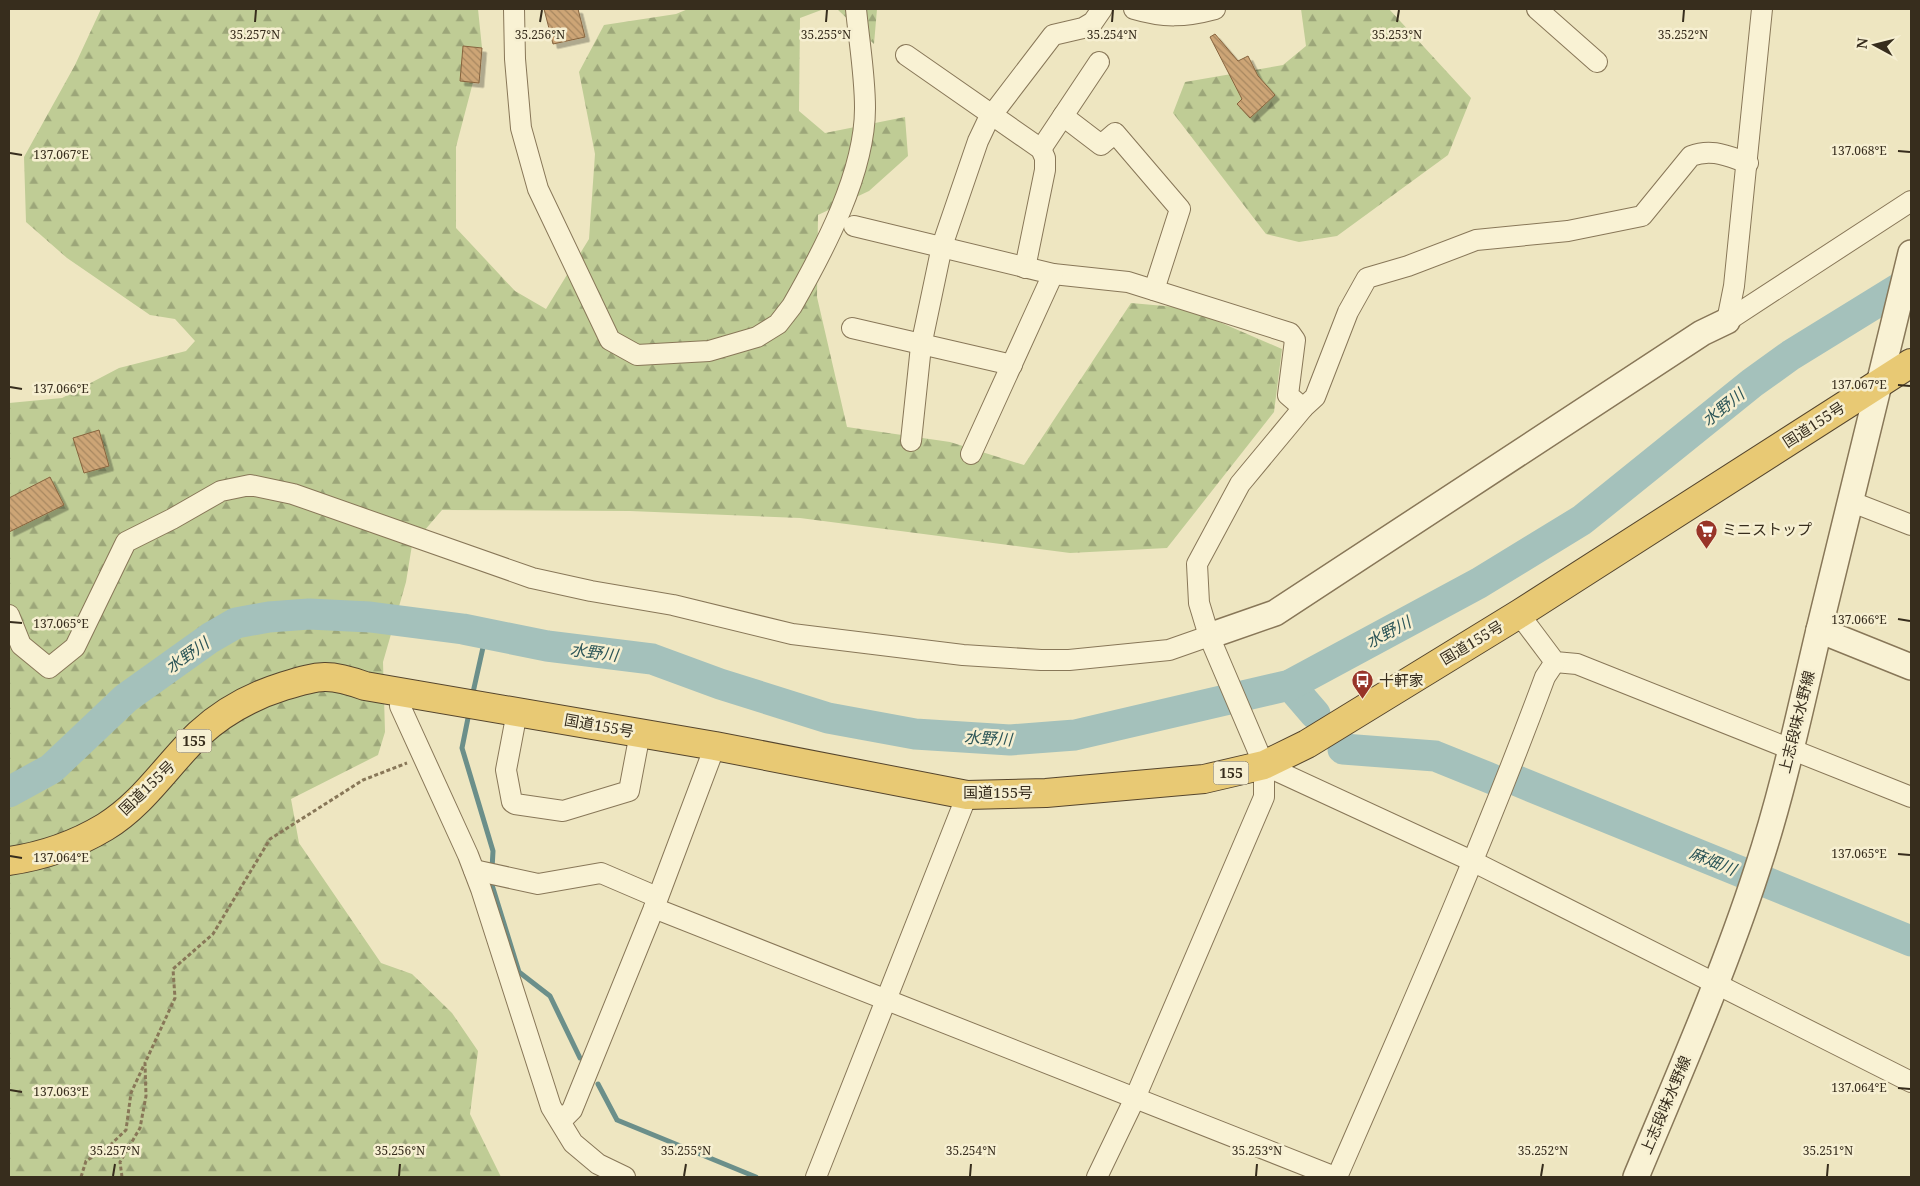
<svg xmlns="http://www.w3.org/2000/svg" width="1920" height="1186" font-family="'Noto Serif','Noto Sans JP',serif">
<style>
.forest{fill:url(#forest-firs)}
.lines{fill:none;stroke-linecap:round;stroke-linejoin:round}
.stream{stroke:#6b8f8a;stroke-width:5}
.river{stroke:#a4c1bb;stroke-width:31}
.building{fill:url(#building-back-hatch);stroke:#87643e;filter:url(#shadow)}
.minor-casing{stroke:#887758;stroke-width:22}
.tertiary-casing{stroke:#887758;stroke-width:28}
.trunk-casing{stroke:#55452d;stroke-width:30}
.path{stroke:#887758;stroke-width:3;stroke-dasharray:4 2.5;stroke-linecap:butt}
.minor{stroke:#f9f2d4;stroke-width:20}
.tertiary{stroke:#f9f2d4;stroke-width:25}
.trunk{stroke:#e8c974;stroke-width:28}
.ticks{fill:none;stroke:#372d1d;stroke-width:2}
.labels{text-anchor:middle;stroke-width:5;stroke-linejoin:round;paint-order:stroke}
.shield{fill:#f6efd1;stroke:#706753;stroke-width:1}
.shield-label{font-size:14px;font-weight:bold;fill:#372d1d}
.street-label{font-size:15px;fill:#372d1d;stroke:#f6efd1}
.poi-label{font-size:15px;fill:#372d1d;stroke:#f6efd1;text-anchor:start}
.water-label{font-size:16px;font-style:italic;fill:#2c5557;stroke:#f6efd1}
.ticks-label{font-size:12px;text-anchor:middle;fill:#372d1d;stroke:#f6efd1;stroke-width:5;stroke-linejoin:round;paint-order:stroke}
</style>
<defs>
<pattern id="forest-firs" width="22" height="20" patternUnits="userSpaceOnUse" patternTransform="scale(1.25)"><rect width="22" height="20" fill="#bfcc95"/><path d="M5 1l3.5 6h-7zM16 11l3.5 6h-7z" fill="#9ca679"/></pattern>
<pattern id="building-back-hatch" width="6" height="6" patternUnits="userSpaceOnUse" patternTransform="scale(1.25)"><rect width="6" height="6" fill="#cda576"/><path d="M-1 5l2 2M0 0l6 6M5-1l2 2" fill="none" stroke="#a78760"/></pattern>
<filter id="shadow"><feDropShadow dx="4.5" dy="4.5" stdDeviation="0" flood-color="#0004"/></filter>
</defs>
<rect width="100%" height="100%" fill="#eee6c1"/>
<!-- forest -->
<g class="forest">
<path d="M101,9H478L482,48L456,147V228L515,291L546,309L589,239L595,154L579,72L604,25L676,14L688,9H824L800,18L799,111L825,133L905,117L908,156L869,191L818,215L817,297L847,427L950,442L1024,465L1131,303L1187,308L1282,349L1274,412L1167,548L1070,553L800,518L630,511L442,510L412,545L406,582L383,662L385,732L378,755L291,799L299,843L381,963L412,974L452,1013L478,1051L470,1114L501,1177H9V403L62,398L119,368L186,351L195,341L175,319L150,315L67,258L26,222L24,157L75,65Z"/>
<path d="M837,9H877L874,44Z"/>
<path d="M1301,9H1389L1471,98L1448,155L1337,236L1299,242L1266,234L1173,113L1185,82L1283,65L1306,46Z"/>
</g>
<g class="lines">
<!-- stream -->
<g class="stream">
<path d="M472,697L486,634"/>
<path d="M469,713L462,748L493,851L492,869"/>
<path d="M492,877V885L519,972L550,996L580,1058"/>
<path d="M598,1084L617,1120L756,1177"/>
</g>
<!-- river -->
<g class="river">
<path d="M1290,685L1315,714"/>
<path d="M1343,749L1435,756L1492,779"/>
<path d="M1515,780L1911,941"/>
<path d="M9,792L51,769L126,698L210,638L236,623L269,617L309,614L370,617L463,629L547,646L652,659L720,684L828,718L915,734L1010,740L1075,735L1290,685L1479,583L1582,520L1752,383L1791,355L1911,281"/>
</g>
</g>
<!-- building -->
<g class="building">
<path d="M544,9H578L585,37L553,44Z"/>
<path d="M1215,34L1238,61L1248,56L1258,76L1275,95L1250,118L1237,104L1242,99L1210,37Z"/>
<path d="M463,46L482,48L479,83L460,81Z"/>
<path d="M99,430L109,466L84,473L73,438Z"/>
<path d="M50,477L64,505L9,532V498Z"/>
</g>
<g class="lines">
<defs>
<g id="minor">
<path d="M514,9L515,59L521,128L538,189L610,340L637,355L709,351L757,337L778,324L792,306C824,250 865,173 865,108C865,75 859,41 856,9"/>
<path d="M1134,9C1164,18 1185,17 1215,9"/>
<path d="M1537,9L1597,62"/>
<path d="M906,55L1041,149L1045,158V170L1025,268"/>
<path d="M1063,116L1101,145L1115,133L1180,209L1154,290"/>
<path d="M1041,149L1099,62"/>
<path d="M854,226L1053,274L1128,282L1290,333L1295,340L1288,395L1303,408"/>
<path d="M1727,321L1734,286L1762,9"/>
<path d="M1727,321L1911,201"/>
<path d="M852,328L1012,365"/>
<path d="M911,441L921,346L942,246L978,141L988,120L1053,35L1083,28L1093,22L1102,9"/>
<path d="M971,454L1053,274"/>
<path d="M1852,502L1911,525"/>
<path d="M1519,614L1555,662L1577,664L1911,797"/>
<path d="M9,615L21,645L49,668L75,647L126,542L172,519L221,491L250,485L293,494L532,578L591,591L673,605L792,634L963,655L1041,660H1069L1169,650L1209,636"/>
<path d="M401,691L400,706L468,855L481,889L551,1107L573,1143L598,1164L625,1177"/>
<path d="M517,712L506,770L512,802L515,804L563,811L629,791L640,733"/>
<path d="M1264,765L1474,862L1911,1082"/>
<path d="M474,870L538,884L601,873L657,897"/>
<path d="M654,908L1335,1177"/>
<path d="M561,1121L572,1110L654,908L715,746"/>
<path d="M816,1177L967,795"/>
<path d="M1097,1177L1135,1098L1264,797V765L1209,636L1199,603L1197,564L1240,484L1303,408L1315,397L1348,312L1367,278L1408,266L1476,240L1568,231L1642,216L1691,156C1712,148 1727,156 1748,163"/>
<path d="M1337,1177C1409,1012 1482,847 1545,677L1555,662"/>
</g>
<g id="tertiary">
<path d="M1819,630L1911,667"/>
<path d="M1209,636L1275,613L1702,333L1727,321"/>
<path d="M1636,1177C1678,1076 1723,975 1757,870C1783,792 1800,710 1819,630C1849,504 1881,379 1911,253"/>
</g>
<path id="trunk" d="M9,861C43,856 75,845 105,827C143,804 167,765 199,734C224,711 252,696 284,686C320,675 329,673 365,686L715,746L967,795L1046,793L1204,779L1264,765L1307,744L1519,614L1911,363"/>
</defs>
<!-- minor casing -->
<use href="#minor" class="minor-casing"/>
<!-- tertiary casing -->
<use href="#tertiary" class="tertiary-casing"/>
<!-- trunk casing -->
<use href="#trunk" class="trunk-casing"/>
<!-- path -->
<g class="path">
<path d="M81,1177L86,1161L107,1148L126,1130L131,1093L144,1065"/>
<path d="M122,1177L120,1162L140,1128L146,1096L145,1063L175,998L173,969L213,934L270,839L363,780L407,763"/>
</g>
<!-- minor -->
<use href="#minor" class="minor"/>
<!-- tertiary -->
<use href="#tertiary" class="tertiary"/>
<!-- trunk -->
<use href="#trunk" class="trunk"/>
</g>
<!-- ticks -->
<path class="ticks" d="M255,22L256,10M540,22L542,10M826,22L827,10M1112,22L1113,10M1397,22L1399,10M1683,22L1684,10M1898,151L1910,152M10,153L22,155M1898,385L1910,386M10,387L22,389M1898,619L1910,621M10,622L22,623M1898,854L1910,855M10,856L22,858M1898,1088L1910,1089M10,1090L22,1092M113,1176L115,1164M399,1176L400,1164M684,1176L686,1164M970,1176L971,1164M1256,1176L1257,1164M1541,1176L1543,1164M1827,1176L1828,1164"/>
<!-- icons -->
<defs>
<symbol id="supermarket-pin" viewBox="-11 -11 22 30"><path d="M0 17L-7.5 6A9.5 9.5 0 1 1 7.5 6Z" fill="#983428" stroke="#f6efd1"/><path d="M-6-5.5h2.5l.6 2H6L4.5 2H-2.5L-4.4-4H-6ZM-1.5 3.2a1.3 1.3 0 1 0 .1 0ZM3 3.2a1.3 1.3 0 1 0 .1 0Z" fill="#fff"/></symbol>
<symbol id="bus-pin" viewBox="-11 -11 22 30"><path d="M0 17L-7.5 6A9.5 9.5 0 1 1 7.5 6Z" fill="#983428" stroke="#f6efd1"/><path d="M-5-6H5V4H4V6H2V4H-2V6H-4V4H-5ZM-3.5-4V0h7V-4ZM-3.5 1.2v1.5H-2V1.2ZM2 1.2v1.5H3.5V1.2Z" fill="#fff"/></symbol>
</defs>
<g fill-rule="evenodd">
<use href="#supermarket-pin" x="1694" y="518" width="25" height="34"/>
<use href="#bus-pin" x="1350" y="668" width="25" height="34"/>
</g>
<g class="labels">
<!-- shield labels -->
<g class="shield">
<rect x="176.5" y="729.5" width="35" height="23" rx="4"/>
<rect x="1213.5" y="761.5" width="35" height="23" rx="4"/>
</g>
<g class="shield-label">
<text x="194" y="746">155</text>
<text x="1231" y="778">155</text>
</g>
<!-- street labels -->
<g class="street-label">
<text transform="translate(1814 425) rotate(-33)" y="5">国道155号</text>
<text transform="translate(1472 643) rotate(-31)" y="5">国道155号</text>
<text transform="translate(1797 722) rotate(-76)" y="5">上志段味水野線</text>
<text transform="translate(599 726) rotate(10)" y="5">国道155号</text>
<text transform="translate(147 788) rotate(-44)" y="5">国道155号</text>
<text x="998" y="798">国道155号</text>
<text transform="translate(1666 1105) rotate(-67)" y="5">上志段味水野線</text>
</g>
<!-- poi labels -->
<g class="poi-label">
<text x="1722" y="535">ミニストップ</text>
<text x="1379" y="686">十軒家</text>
</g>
<!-- water labels -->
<g class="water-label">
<text transform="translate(1723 407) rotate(-39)" y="6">水野川</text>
<text transform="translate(1388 632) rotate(-28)" y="6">水野川</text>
<text transform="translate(594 652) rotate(7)" y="6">水野川</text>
<text transform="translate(187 655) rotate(-35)" y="6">水野川</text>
<text transform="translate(988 738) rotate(3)" y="6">水野川</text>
<text transform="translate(1713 861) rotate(22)" y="6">麻畑川</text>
</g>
</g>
<g class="ticks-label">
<text x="255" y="39">35.257°N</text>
<text x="540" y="39">35.256°N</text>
<text x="826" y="39">35.255°N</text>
<text x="1112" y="39">35.254°N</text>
<text x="1397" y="39">35.253°N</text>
<text x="1683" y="39">35.252°N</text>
<text x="1859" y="155">137.068°E</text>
<text x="61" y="159">137.067°E</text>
<text x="1859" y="389">137.067°E</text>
<text x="61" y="393">137.066°E</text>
<text x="1859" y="624">137.066°E</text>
<text x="61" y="628">137.065°E</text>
<text x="1859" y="858">137.065°E</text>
<text x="61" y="862">137.064°E</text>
<text x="1859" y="1092">137.064°E</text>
<text x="61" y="1096">137.063°E</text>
<text x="115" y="1155">35.257°N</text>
<text x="400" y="1155">35.256°N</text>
<text x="686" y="1155">35.255°N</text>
<text x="971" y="1155">35.254°N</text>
<text x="1257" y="1155">35.253°N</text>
<text x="1543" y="1155">35.252°N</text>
<text x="1828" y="1155">35.251°N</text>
</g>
<!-- border -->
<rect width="1920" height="1186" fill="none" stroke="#372d1d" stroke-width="20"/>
<!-- north arrow -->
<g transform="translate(1875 45) rotate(277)" stroke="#f6efd1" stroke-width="4" paint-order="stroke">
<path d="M0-4L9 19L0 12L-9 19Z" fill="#372d1d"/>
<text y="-8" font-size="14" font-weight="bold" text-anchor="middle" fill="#372d1d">N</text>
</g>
</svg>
